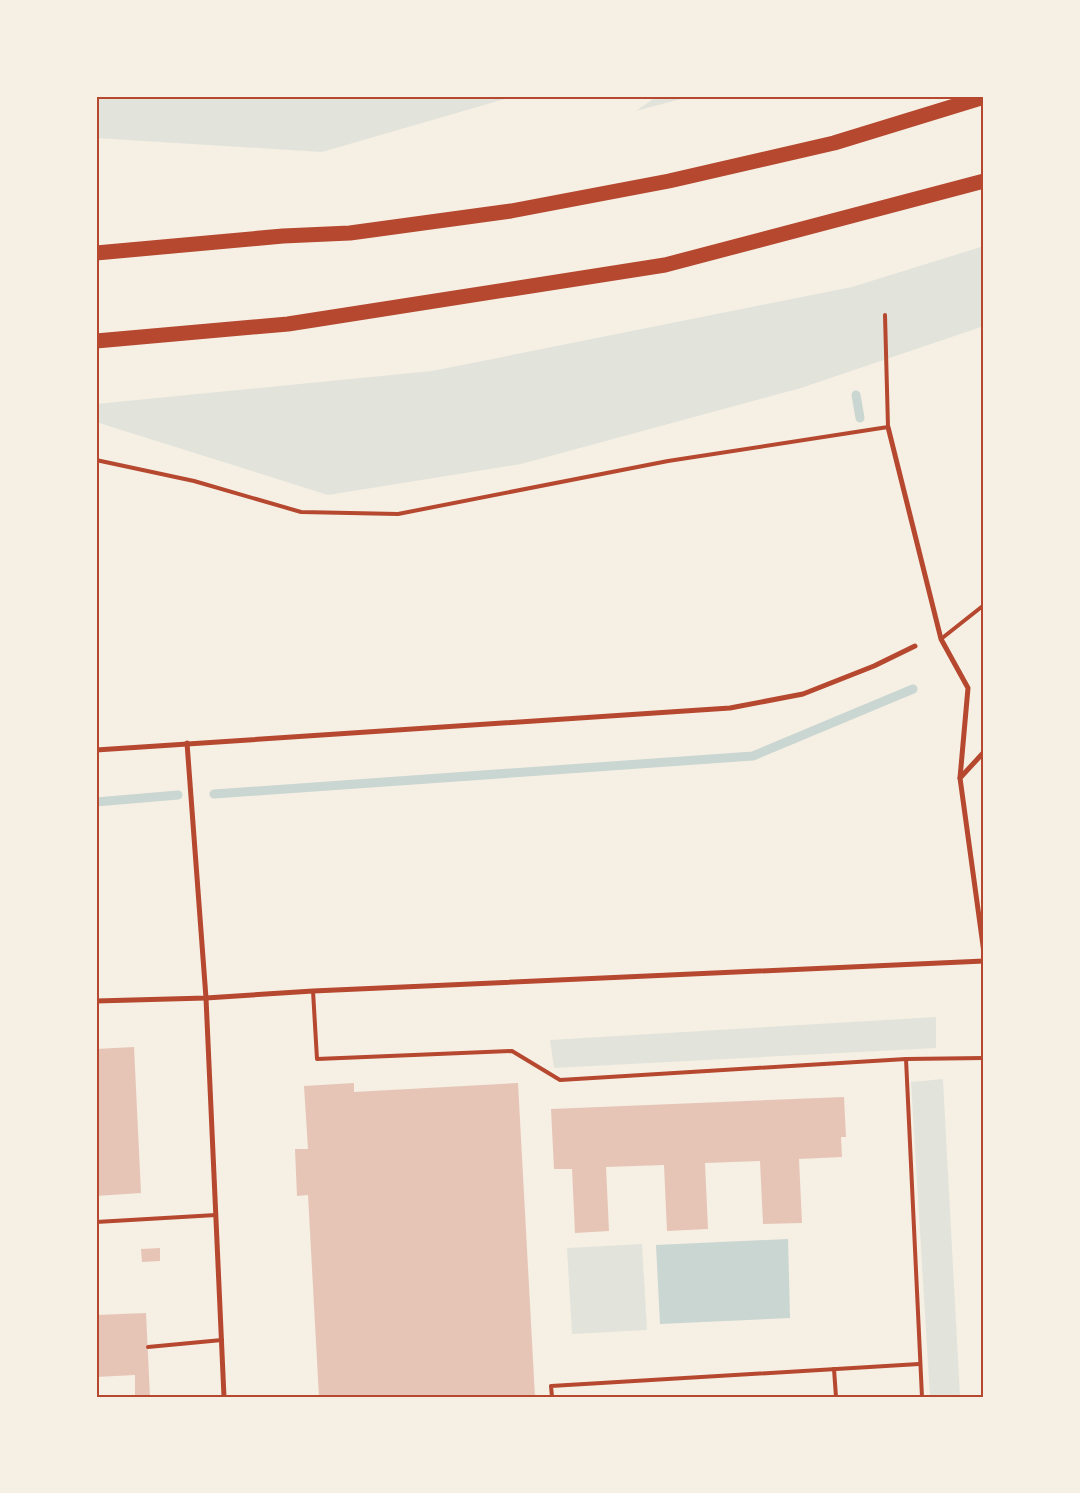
<svg xmlns="http://www.w3.org/2000/svg" width="1080" height="1493" font-family="Rubik,sans-serif">
<style>
.green{fill:#e2e4dc}
.water{fill:#c9d6d2}
.lines{fill:none;stroke-linecap:round;stroke-linejoin:round}
.stream{stroke:#c9d6d2;stroke-width:9}
.building{fill:#e6c5b7}
.path{stroke:#b5482f;stroke-width:3}
.service{stroke:#b5482f;stroke-width:4}
.minor{stroke:#b5482f;stroke-width:5}
.motorway{stroke:#b5482f;stroke-width:15}
.neatline{fill:none;stroke:#b5482f;stroke-width:2}
</style>
<rect width="100%" height="100%" fill="#f6efe4"/>
<!-- green -->
<g class="green">
<path d="M96,96H515L322,152L96,138Z"/>
<path d="M657,96H692L636,111Z"/>
<path d="M984,246V326L801,388L521,464L328,495L96,422V404L432,371L852,287Z"/>
<path d="M936,1017V1048L554,1068L550,1040Z"/>
<path d="M943,1079V1080L960,1397H930L911,1082Z"/>
<path d="M642,1244L647,1330L572,1334L567,1248Z"/>
</g>
<!-- water -->
<path class="water" d="M788,1239L790,1318L660,1324L656,1245Z"/>
<g class="lines">
<!-- stream -->
<g class="stream">
<path d="M856,395L860,418"/>
<path d="M214,794L753,756L913,689"/>
<path d="M96,802L178,795"/>
</g>
</g>
<!-- building -->
<g class="building">
<path d="M134,1047L141,1193L96,1196V1049Z"/>
<path d="M354,1083V1092L518,1083L535,1397H319L308,1195L297,1196L295,1149H308L304,1086Z"/>
<path d="M844,1097L846,1137H841L842,1157L799,1159L802,1223L763,1224L760,1161L705,1163L708,1229L667,1231L664,1165L606,1167L609,1231L575,1233L572,1169H554L551,1109Z"/>
<path d="M160,1248V1261L142,1262L141,1249Z"/>
<path d="M146,1313L150,1397H135V1375L96,1377V1315Z"/>
</g>
<g class="lines">
<!-- path -->
<path class="path" d="M490,96H495"/>
<!-- service -->
<g class="service">
<path d="M96,460L194,481L301,512L398,514L668,461L888,427L885,315"/>
<path d="M941,639L984,605"/>
<path d="M313,991L317,1059L512,1051L560,1080L906,1059L922,1397"/>
<path d="M906,1059L984,1058"/>
<path d="M96,1222L216,1215"/>
<path d="M148,1347L222,1340"/>
<path d="M834,1369L836,1397"/>
<path d="M552,1397L551,1386L919,1364"/>
</g>
<!-- minor -->
<g class="minor">
<path d="M888,427L941,639L968,688L960,778"/>
<path d="M187,743L206,998L224,1397"/>
<path d="M96,750L730,708L803,694L874,666L915,646"/>
<path d="M984,752L960,778L984,953"/>
<path d="M96,1001L206,998L313,991L984,961"/>
</g>
<!-- motorway -->
<g class="motorway">
<path d="M96,253L283,236L350,233L511,211L669,181L834,143L984,97"/>
<path d="M96,341L288,324L665,265L984,181"/>
</g>
</g>
<!-- border -->
<rect width="1080" height="1493" fill="none" stroke="#f6efe4" stroke-width="195"/>
<rect x="98" y="98" width="884" height="1298" class="neatline"/>
</svg>
